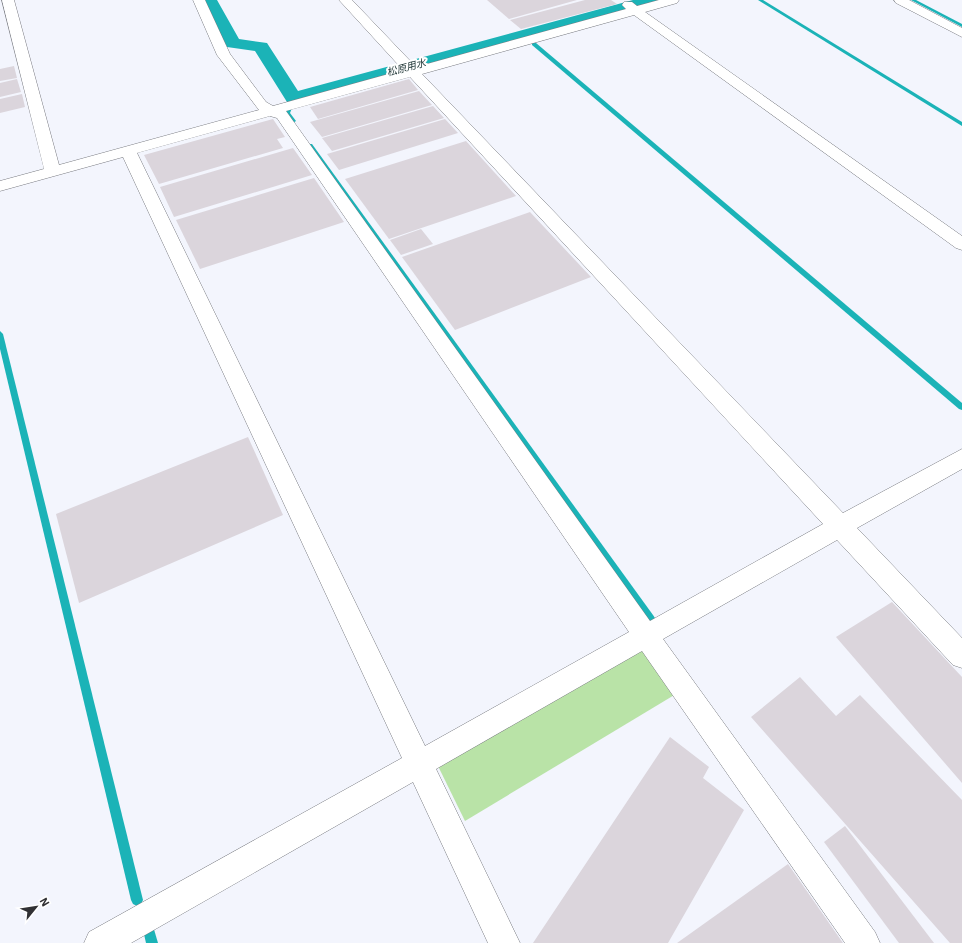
<svg xmlns="http://www.w3.org/2000/svg" width="962" height="943" font-family="'IBM Plex Sans','Noto Sans JP',sans-serif">
<style>
.green{fill:#b9e3a7}
.lines{fill:none;stroke-linecap:round;stroke-linejoin:round}
.stream{fill:#1bb3b7;fill-rule:evenodd}
.canal{fill:#1bb3b7;fill-rule:evenodd}
.building{fill:#dbd5dc}
.street-casing{stroke:#797b81;stroke-width:1}
.secondary-casing{stroke:#797b81;stroke-width:1}
.street{fill:#fff;fill-rule:evenodd}
.secondary{fill:#fff;fill-rule:evenodd}
.labels{text-anchor:middle;stroke-width:4;stroke-linejoin:round;paint-order:stroke}
.far-water-label{font-size:10px;font-style:italic;fill:#172e2e;stroke:#fff}
</style>
<rect width="100%" height="100%" fill="#f3f5fd"/>
<!-- green -->
<path class="green" d="M644,648L676,694L465,821L438,766Z"/>
<g class="lines">
<!-- stream -->
<g class="stream">
<path d="M758,0H763L962,122V126Z"/>
<path d="M911,0H916L962,24V27Z"/>
<path d="M532,43H536L962,403V410L959,409L532,45Z"/>
<path d="M293,96L296,98L290,113L296,121L293,123L291,122L284,113L290,98Z"/>
<path d="M308,144H312L653,615L655,618L653,621L650,622L647,621L308,146Z"/>
<path d="M0,331L3,334L143,900L141,904L137,906L133,904L131,900L0,349Z"/>
<path d="M149,924L153,926L158,943H146L143,930L145,926Z"/>
</g>
<!-- canal -->
<path class="canal" d="M201,0H217L239,39L267,43L298,91L633,0H659L657,3L293,104L287,102L255,51L227,47Z"/>
</g>
<!-- building -->
<g class="building">
<path d="M487,0H577L509,19Z"/>
<path d="M585,0H611L617,4L521,29L510,20Z"/>
<path d="M14,66L17,78L0,81V69Z"/>
<path d="M17,79L21,92L0,97V83Z"/>
<path d="M409,79L418,90L318,119L310,107Z"/>
<path d="M419,91L432,105L322,137L310,122Z"/>
<path d="M22,94L25,107L0,113V99Z"/>
<path d="M433,106L444,118L332,151L322,138Z"/>
<path d="M273,119L285,137L277,139L283,148L159,184L144,155Z"/>
<path d="M445,119L458,133L339,170L327,154Z"/>
<path d="M466,141L516,196L389,239L345,179Z"/>
<path d="M293,148L312,175L174,217L160,187Z"/>
<path d="M314,178L344,222L200,269L176,220Z"/>
<path d="M530,212L591,277L455,330L402,257Z"/>
<path d="M421,229L433,244L401,255L390,240Z"/>
<path d="M248,437L283,515L79,603L56,514Z"/>
<path d="M892,602L962,677V783L836,637Z"/>
<path d="M800,677L836,716L860,695L962,800V943H950L751,717Z"/>
<path d="M670,737L709,767L703,778L744,810L668,943H533Z"/>
<path d="M845,826L934,943H899L824,842Z"/>
<path d="M788,864L843,943H677Z"/>
</g>
<g class="lines">
<defs>
<path id="street" d="M2,0H14L59,165L259,110L217,55L193,0H205L230,54L266,102L273,106L403,70L339,0H352L416,67L626,9L622,5L624,2H632L637,6L659,0H679L677,3L645,12L962,236V250L956,248L634,15L422,74L843,513L962,449V469L857,528L962,638V668L953,665L837,540L663,639L875,932L880,943H845L642,651L436,769L520,943H488L413,782L131,943H84L89,932L402,758L123,157L0,191V181L44,169ZM410,77L823,524L650,621L286,111ZM270,116L277,118L629,632L425,746L137,153Z"/>
<path id="secondary" d="M894,0H909L962,28V37L896,3Z"/>
</defs>
<!-- street casing -->
<use href="#street" class="street-casing"/>
<!-- secondary casing -->
<use href="#secondary" class="secondary-casing"/>
<!-- street -->
<use href="#street" class="street"/>
<!-- secondary -->
<use href="#secondary" class="secondary"/>
</g>
<g class="labels">
<!-- far-water labels -->
<g class="far-water-label">
<text transform="translate(406 67) rotate(-15)" y="4">松原用水</text>
</g>
</g>
<!-- north arrow -->
<g transform="translate(36 907) rotate(60)" stroke="#ffffff" stroke-width="3" paint-order="stroke">
<path d="M0-3L7 15L0 10L-7 15Z" fill="#313134"/>
<text y="-6" font-size="11" font-weight="bold" text-anchor="middle" fill="#313134">N</text>
</g>
</svg>
